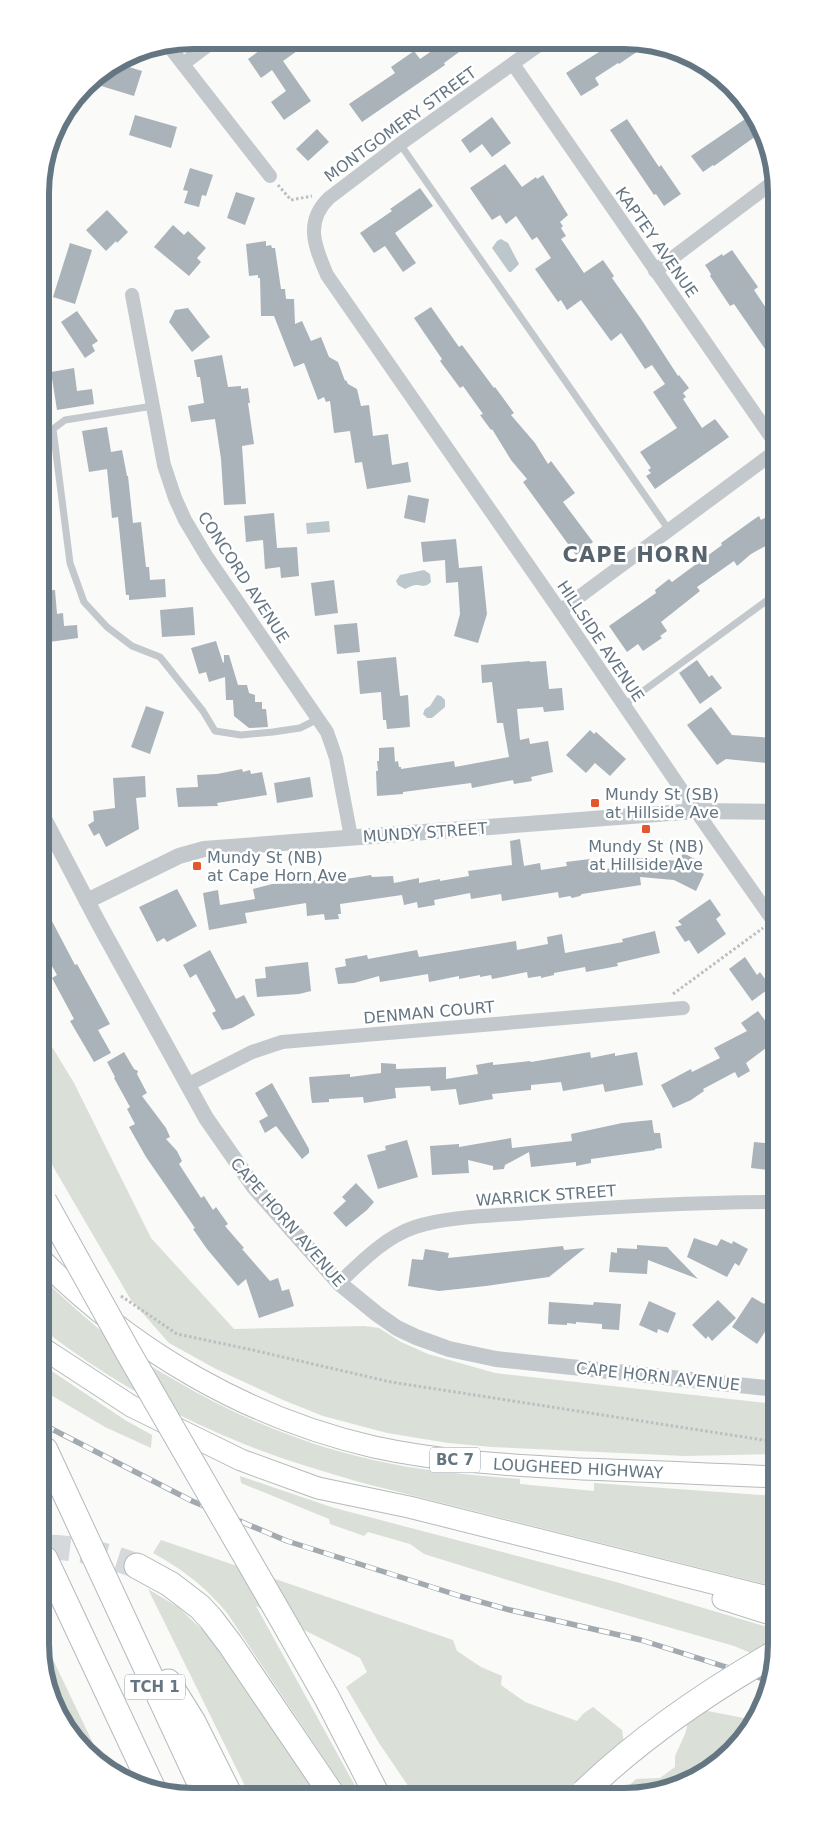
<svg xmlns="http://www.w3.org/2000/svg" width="817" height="1837" font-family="'DejaVu Sans',sans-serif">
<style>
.green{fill:#dadfd7}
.water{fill:#bbc7cb}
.building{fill:#aab3b9}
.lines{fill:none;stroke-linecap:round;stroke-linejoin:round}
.motorway-tunnel{stroke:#d5d9db;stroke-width:25;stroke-dasharray:25 12;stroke-linecap:butt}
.primary-casing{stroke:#b5babe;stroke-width:23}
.motorway-casing{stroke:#b4b9bd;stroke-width:27}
.path{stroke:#bbbfc2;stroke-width:3;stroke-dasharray:2.5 2.5;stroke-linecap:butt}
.service{stroke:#c3c8cc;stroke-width:7}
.minor{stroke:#c3c8cc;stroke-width:14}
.tertiary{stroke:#c3c8cc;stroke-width:16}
.primary{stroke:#fff;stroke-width:21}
.motorway{stroke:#fff;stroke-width:25}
.rail-casing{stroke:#a2aab0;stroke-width:5.5}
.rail{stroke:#fff;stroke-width:4;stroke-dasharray:11;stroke-linecap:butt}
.motorway-bridge-casing{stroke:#b4b9bd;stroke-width:27;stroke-linecap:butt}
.motorway-bridge{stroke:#fff;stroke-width:25}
.poi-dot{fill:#e4572e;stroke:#fff;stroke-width:2}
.labels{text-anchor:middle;stroke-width:5;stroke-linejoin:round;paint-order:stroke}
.shield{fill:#fff;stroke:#939fa8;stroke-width:1}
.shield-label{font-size:15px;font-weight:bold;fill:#657683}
.street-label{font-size:16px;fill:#657683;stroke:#fff}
.poi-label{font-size:16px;fill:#657683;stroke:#fff;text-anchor:start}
.district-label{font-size:21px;font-weight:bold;letter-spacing:1px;fill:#57646e;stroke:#fff}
.rim{fill:none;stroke:#657683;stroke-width:6}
</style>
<rect width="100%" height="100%" fill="#fafaf8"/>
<!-- green -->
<g class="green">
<path d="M43,1032L74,1083L151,1238L234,1329L364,1326L379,1328L401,1342L428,1354L495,1373L776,1404V1454L685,1456L492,1447L448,1443L387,1433L323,1416L283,1400L216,1369L169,1343L131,1300L44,1151Z"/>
<path d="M44,1279C70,1305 98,1329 127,1351C142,1362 158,1370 173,1379C235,1416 302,1444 373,1460C421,1471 471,1475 520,1479V1484L594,1491V1483L776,1496V1587L359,1482C316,1469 273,1457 232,1439C167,1412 100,1374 44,1330Z"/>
<path d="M44,1366L125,1420L152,1435L151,1448L105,1427L44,1391Z"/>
<path d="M240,1476L331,1507L616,1582L777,1630V1655L775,1663L734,1646L553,1594L424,1554L410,1544L368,1532L364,1536L330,1524L329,1519L241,1483Z"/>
<path d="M161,1540L453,1640L457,1651L481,1667L502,1676L501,1685L525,1702L577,1721L584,1713L593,1707L622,1730L624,1743L572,1792L413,1793L379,1743L346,1687L367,1672L360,1658L256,1606L359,1793H347L227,1613C205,1586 183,1570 153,1553Z"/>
<path d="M148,1589L178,1607L211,1638L319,1793L249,1794Z"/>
<path d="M45,1643L103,1764L92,1759L88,1754L45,1661Z"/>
<path d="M766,1697L765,1703L739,1745L709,1771L664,1792H622L636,1779L660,1778L675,1767V1756L685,1734L692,1708L754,1720L756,1710Z"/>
</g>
<!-- water -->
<g class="water">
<path d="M501,239L508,243L519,264L511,272H509L492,248L497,241Z"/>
<path d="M329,521L330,532L307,534L306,523Z"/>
<path d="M424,570L430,574L431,582C425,588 423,585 416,585C412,585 408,588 405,589L398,585L396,581L400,575Z"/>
<path d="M437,695L441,696L445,700V707L432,718H427L423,714L425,709L430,706Z"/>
</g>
<!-- building -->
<g class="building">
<path d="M274,40L311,41L283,61L311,101L284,120L271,102L286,91L272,70L261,78L248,59Z"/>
<path d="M445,42H473L444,63L445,65L362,122L349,104L395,73L391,67L414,51L420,59Z"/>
<path d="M613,43H650L619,64L618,63L595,78L599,85L581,96L566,73Z"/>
<path d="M116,63L142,71L134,96L98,85L102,72Z"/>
<path d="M754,113L763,131L714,166L713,165L703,172L691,156Z"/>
<path d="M135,115L177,127L171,148L129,135Z"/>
<path d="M492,117L511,143L492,157L482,144L470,153L461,140Z"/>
<path d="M627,119L659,167L661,165L681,194L664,206L656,194L654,195L610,130Z"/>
<path d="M317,129L329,142L308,161L296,149Z"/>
<path d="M505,164L522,187L536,177L537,179L543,175L568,215L560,222L563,226L561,228L566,236L561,239L584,273L603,260L614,276L612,278L641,319L678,376L679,375L689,388L683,393L686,397L683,399L702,428L715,419L729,437L655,489L646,476L651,473L648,470L651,468L640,452L677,428L653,392L665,384L652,365L645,369L621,333L611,341L581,300L567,310L561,300L558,302L535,269L551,258L537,237L532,240L516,216L506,224L500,215L492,220L470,188Z"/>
<path d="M190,168L213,175L206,196L202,195L199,207L184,203L188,191L183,190Z"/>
<path d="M420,188L433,206L395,233L416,263L403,272L385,246L374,253L360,233L392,211L390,209Z"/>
<path d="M236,192L255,198L245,225L227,218Z"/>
<path d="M107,210L128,232L117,243L116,241L106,251L86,230Z"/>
<path d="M173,225L184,235L188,231L206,248L197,258L201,262L189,276L154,247Z"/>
<path d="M266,241V246L271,245L272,248H275L281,289H285L286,299H294L295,324L302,321L311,341L321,337L329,357L338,362L345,381L346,380L348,384L357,389L361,406L369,405L373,436L388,434L392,465L408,462L411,482L367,489L362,462L355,463L350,431L334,433L330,401L326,402L324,397L318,400L304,363L294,367L274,316H261L260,278H258V275L249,276L246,244Z"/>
<path d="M70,243L92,250L75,304L53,297Z"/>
<path d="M732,250L758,287L754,290L772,317V359L734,304L730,306L710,276L711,274L705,265L722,254L723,256Z"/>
<path d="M431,307L459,347L462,345L494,388L495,387L514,413L511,415L535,443L548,464L551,461L575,493L563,502L593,542L576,555L523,482L527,479L511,460L492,429L491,430L480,415L483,414L463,386L460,388L440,361L442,359L414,318Z"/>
<path d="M188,308L210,337L192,352L169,322L175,310Z"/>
<path d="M77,311L98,341L92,345L95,351L85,358L61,322Z"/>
<path d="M222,355L228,387L241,386V389L248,388L250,403H248L254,444L242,446L246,504L224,505L221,459L215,419L191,422L188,406L204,403L200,377H197L194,360Z"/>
<path d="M74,368L77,391L92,389L94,404L57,410L51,372Z"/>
<path d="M107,427L111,452L122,450L127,476H128L133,523L141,522L146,567H149L150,580L165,579L166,597L129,600V595H126L118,517L112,518L107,469L89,472L82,431Z"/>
<path d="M408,495L429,499L425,523L404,518Z"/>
<path d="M274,513L277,548L297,547L299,576L281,578L280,567L265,569L263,540L246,542L244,516Z"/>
<path d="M773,513V536L767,540L769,544L751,554L737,566L734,561L697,587L700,591L661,622L667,631L660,636L662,638L643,651L638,644L627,652L609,626L656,593L655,590L669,579L672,582L722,545L721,543L753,520L759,516L761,520Z"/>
<path d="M456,539L459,568L482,566L487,614L478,643L454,636L460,614L458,582L446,583L445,560L423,562L421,542Z"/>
<path d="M334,580L338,613L315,616L311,583Z"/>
<path d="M55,590L57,614L63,613L64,626L77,625L78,638L42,643V591Z"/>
<path d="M193,607L195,635L162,637L160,610Z"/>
<path d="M357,623L360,652L337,654L334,625Z"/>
<path d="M216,641L223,663L224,662V655H229L238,685H247L249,693L255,695V702H262V709H266L268,727L249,728L234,716L233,700H226L225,677L209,682L206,672L199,674L191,648Z"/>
<path d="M396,657L400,696L408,695L410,727L387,729L386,720H383L381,692L360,694L357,661Z"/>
<path d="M697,660L709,677L712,675L722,688L700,704L679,673Z"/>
<path d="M530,661V662L546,661L549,689L562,688L564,710L544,712L543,707L517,709L520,740L529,738L530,744L548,741L553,772L531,777L532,781L514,784L513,780L472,788L471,783L403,792V794L377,796L376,771H378L377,761H379V748L394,747L395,762L398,761L399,767H401V769L454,761L455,767L509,757L503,723H497L492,682L482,683L481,665Z"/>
<path d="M146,706L164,712L150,754L131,747Z"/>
<path d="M711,707L732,735L774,738V762L766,761V763L726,759L717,765L687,725Z"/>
<path d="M590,730L594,734L596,732L626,759L610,776L595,763L586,773L566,755Z"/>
<path d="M242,769L243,772L250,770L251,774L262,772L267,795L217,803L218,806L178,807L176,788L198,787L197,775L217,774Z"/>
<path d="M145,776L146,797L136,798L139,829L106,847L99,833L94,836L88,825L94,821L93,811L115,808L113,778Z"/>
<path d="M310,777L313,797L277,803L274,783Z"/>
<path d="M520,839L524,866L540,863L541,870L567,866L566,862L590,859L592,871L619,867L618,859L637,856V858L679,861L683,853L695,859L691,868L704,874L696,891L674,880L640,877L641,885L582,894L580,896L572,898L570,896L559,898L558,892L502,901L501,894L471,899L470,893L434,900L435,905L418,908L417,902L404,905L402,895L340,904L341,914H338L339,919L325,920L324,914L307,916L306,903L245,913L247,923L209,930L203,893L218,890L220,905L255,899L253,889L272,884L304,883V881L327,879V882L371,875L372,877L393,876L394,883L419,878V883L440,879V881L469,876L468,871L512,865L510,841Z"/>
<path d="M177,889L197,926L167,942L164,938L157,942L139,907Z"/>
<path d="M710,899L721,915L716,919L726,934L698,954L689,940L685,942L675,927L682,925L678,921Z"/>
<path d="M43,904L75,965L77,964L110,1024L98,1030L111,1053L94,1062L70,1021L74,1019L52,978L57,975L43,950Z"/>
<path d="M655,931L660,953L617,963L618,966L586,972L585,967L554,973V975L541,978V976L528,978L527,972L492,979L491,975L480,977V975L459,979V976L429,982L428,974L380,982L379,976L354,983L338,984L335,968L346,966L345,959L367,955L368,959L417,950L419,957L516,941L517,950L548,944L547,937L562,934L565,953L623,942L622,939Z"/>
<path d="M210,950L236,999L244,995L255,1015L232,1028L222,1030L212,1013L216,1011L196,974L190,978L183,965Z"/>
<path d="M745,957L757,975L760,972L771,987L752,1001L729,969Z"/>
<path d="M308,962L311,991L299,994L257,997L255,979L266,978L265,967Z"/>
<path d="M758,1011L767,1023L775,1018V1060L766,1048L746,1063L750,1071L738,1078L735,1072L703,1089L704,1091L691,1100L673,1108L661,1085L691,1069L692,1072L720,1058L714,1048L747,1031L741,1023Z"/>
<path d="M124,1052L134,1069L138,1071L137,1074L147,1093L142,1096L166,1128L170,1137L166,1139L177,1151L182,1161L179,1164L201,1198L204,1196L213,1210L216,1207L228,1224L225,1226L244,1248L242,1249L270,1281L278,1278L282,1291L289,1289L294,1306L259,1318L246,1279L238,1286L207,1249L193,1229L195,1228L146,1157L129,1127L135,1124L127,1109L130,1107L114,1078L115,1077L107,1062Z"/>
<path d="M590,1052L591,1058L615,1053V1056L637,1052L643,1085L605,1092L603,1084L563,1091L561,1082L531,1085V1090L492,1094L493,1099L459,1105L456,1089L431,1091L430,1086L395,1088L396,1098L364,1103L363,1097L329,1099V1102L312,1103L311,1097L309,1077L350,1074V1077L381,1073V1063L396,1064V1069L446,1067V1079L478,1074L476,1065L493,1062V1065L530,1061L531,1062Z"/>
<path d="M272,1083L309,1149V1153L302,1159L276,1126L265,1133L259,1121L268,1116L255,1093Z"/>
<path d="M652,1120L654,1133H660L662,1148L655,1149V1150L591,1159V1163L576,1166V1162L531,1167L529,1152L505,1165L504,1169L493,1170V1166L468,1160L469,1173L432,1175L430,1146L459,1144V1147L511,1138L512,1148L572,1141L571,1134L622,1123Z"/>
<path d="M407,1140L418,1177L378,1189L367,1155L386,1150L385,1146Z"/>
<path d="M754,1142L775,1144V1167H769L768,1170L751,1168Z"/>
<path d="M356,1183L374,1202L367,1210L346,1227L333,1213L346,1201L342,1197Z"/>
<path d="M694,1238L717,1246L721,1239L732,1244L733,1241L748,1249L739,1266L735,1263L727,1277L687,1257Z"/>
<path d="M637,1245L667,1247L698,1279L648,1260L647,1274L609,1272L611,1252L617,1253V1248L637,1249Z"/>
<path d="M563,1246L564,1250L585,1248L549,1277L486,1286L439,1291L408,1286L412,1259L423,1260L425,1249L449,1253L448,1258Z"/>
<path d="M752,1297L764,1304L767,1300L776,1305V1315L757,1344L732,1327Z"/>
<path d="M718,1300L736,1318L712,1341L708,1336L706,1339L692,1325Z"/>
<path d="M649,1301L676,1313L668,1333L658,1329L657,1333L639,1325Z"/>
<path d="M549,1302L593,1305L594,1302L621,1304L619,1330L602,1329V1324L576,1322V1324L567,1323V1325L548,1324Z"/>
</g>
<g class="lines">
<!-- motorway-tunnel -->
<path class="motorway-tunnel" d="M45,1547C77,1547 107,1555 137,1566"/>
<defs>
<g id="primary">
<path d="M44,1262C135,1352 248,1418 374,1447C443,1462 512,1465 582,1469C647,1471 711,1474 776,1477"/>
<path d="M44,1349L131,1406L241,1460L318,1488L409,1507L776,1599"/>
<path d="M723,1599L777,1616"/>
</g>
<g id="motorway">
<path d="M45,1450L205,1794"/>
<path d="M45,1559L153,1789"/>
<path d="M137,1566L170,1584L200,1607L211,1619L230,1644L331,1793"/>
<path d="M289,1631L327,1698L376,1793"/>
<path d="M168,1682L193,1722L229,1794"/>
</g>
</defs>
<!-- primary casing -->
<use href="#primary" class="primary-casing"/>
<!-- motorway casing -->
<use href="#motorway" class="motorway-casing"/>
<!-- path -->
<g class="path">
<path d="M502,42L508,50"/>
<path d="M278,185L291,200L312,196"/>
<path d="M673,994L763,928"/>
<path d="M121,1296L177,1334L248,1349L391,1382L776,1442"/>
</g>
<!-- service -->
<g class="service">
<path d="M400,144L669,530"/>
<path d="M153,406L65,420L53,429L70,563L84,602L107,627L132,646L160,657L203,711L215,731L241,735L273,732L300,728L318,719"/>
<path d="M624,705L773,596"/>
</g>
<!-- minor -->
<g class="minor">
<path d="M543,42L400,144L329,198C304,222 315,247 327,275L560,611L696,811L774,922"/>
<path d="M168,45L270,176"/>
<path d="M183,64L215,40"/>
<path d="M513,64L773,440"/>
<path d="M655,271L772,183"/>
<path d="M132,295L164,465L175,498L185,520L207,557L327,732L336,758L351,837"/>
<path d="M560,611L773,453"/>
<path d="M187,1085L252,1052L282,1042L683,1008"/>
<path d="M339,1283C361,1262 385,1237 415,1227C448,1216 493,1216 528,1213C610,1207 692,1202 775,1202"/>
</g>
<!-- tertiary -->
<g class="tertiary">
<path d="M42,815L98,922L206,1118L254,1187L339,1283L377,1314L397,1328L416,1337L449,1349L496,1359L776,1389"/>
<path d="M87,901L179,856L204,849L696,811L774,812"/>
</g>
<!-- primary -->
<use href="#primary" class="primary"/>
<!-- motorway -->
<use href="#motorway" class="motorway"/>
<defs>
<path id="rail" d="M44,1425L192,1501L287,1541L460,1596L510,1610L641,1640L770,1681"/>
</defs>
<!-- rail casing -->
<use href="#rail" class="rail-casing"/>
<!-- rail -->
<use href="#rail" class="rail"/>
<defs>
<g id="motorway-bridge">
<path d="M44,1201L128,1352L289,1631"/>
<path d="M584,1792C642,1736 707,1692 777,1652"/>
</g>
</defs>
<!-- motorway-bridge casing -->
<use href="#motorway-bridge" class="motorway-bridge-casing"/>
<!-- motorway-bridge -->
<use href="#motorway-bridge" class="motorway-bridge"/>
</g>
<!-- markers -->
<g class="poi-dot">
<rect x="590" y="798" width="10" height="10" rx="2.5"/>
<rect x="641" y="824" width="10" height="10" rx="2.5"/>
<rect x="192" y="861" width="10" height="10" rx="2.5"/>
</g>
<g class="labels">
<!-- shield labels -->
<g class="shield">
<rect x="430" y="1447.5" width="50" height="25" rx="4"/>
<rect x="125" y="1674.5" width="60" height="25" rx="4"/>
</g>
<g class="shield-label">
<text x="455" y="1465">BC 7</text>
<text x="155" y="1692">TCH 1</text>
</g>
<!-- street labels -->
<g class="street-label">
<text transform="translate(400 124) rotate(-36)" y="6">MONTGOMERY STREET</text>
<text transform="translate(657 242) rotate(55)" y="6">KAPTEY AVENUE</text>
<text transform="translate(244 577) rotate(57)" y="6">CONCORD AVENUE</text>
<text transform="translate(601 641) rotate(56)" y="6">HILLSIDE AVENUE</text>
<text transform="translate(425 832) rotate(-4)" y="6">MUNDY STREET</text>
<text transform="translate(429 1012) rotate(-5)" y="6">DENMAN COURT</text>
<text transform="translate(546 1195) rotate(-4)" y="6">WARRICK STREET</text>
<text transform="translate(288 1222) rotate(49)" y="6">CAPE HORN AVENUE</text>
<text transform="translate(658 1376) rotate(6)" y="6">CAPE HORN AVENUE</text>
<text transform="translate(578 1468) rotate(3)" y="6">LOUGHEED HIGHWAY</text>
</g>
<!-- poi labels -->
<g class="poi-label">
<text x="605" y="800">Mundy St (SB)<tspan x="605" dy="18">at Hillside Ave</tspan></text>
<text x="646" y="852" text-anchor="middle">Mundy St (NB)<tspan x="646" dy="18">at Hillside Ave</tspan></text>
<text x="207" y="863">Mundy St (NB)<tspan x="207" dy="18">at Cape Horn Ave</tspan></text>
</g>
<!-- district labels -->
<g class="district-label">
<text x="636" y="562">CAPE HORN</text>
</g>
</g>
<!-- crop -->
<path d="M0 0H817V1837H0ZM193 49H624A144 144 0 0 1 768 193V1644A144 144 0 0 1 624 1788H193A144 144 0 0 1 49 1644V193A144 144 0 0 1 193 49Z" fill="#fff" fill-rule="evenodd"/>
<path class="rim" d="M193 49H624A144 144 0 0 1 768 193V1644A144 144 0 0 1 624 1788H193A144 144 0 0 1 49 1644V193A144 144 0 0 1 193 49Z"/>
</svg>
